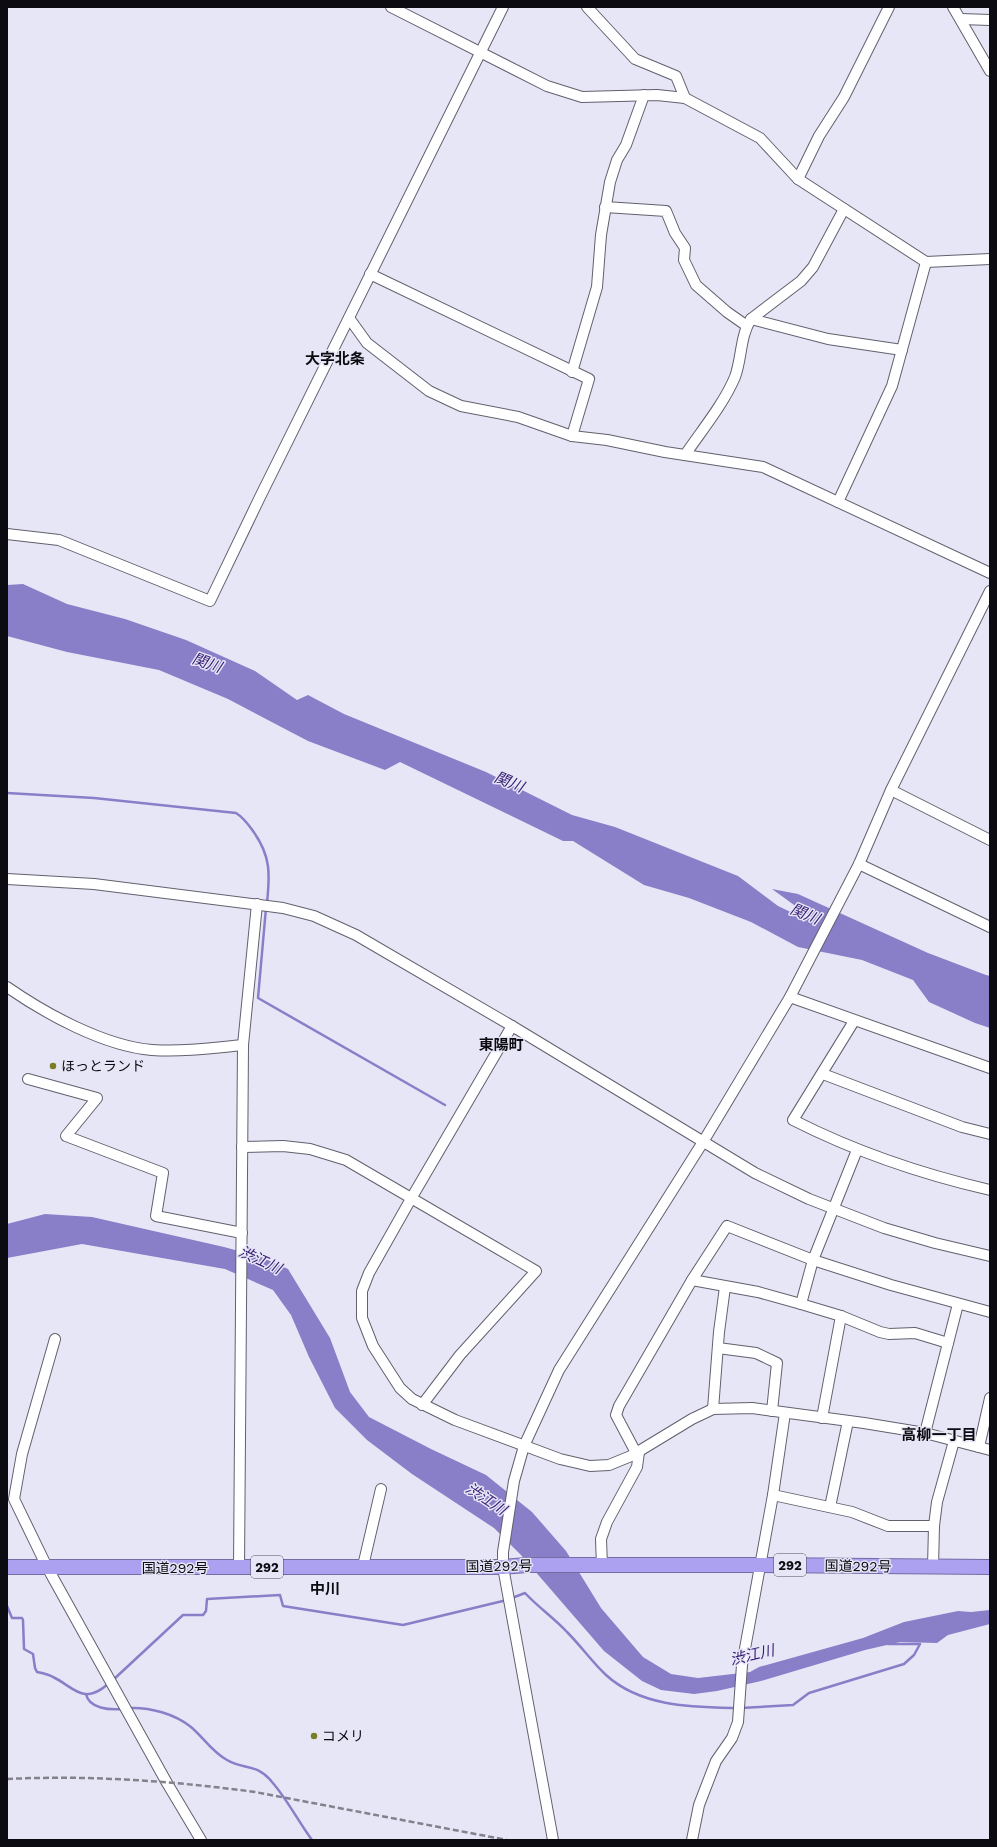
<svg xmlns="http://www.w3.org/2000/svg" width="997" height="1847" font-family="'Work Sans','Noto Sans JP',sans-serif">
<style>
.water{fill:#897ec8}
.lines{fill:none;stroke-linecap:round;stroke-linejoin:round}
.stream{stroke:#897ec8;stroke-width:2.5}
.minor-casing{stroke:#61606e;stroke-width:12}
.highway-casing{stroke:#746ca3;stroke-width:16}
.minor{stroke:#fff;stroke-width:10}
.highway{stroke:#aca1f1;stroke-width:14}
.rail{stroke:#82818c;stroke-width:2.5;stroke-dasharray:6 3;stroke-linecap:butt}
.poi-dot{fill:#7c7c24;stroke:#e7e6f6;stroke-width:1.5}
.labels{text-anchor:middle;stroke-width:3;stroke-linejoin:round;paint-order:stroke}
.shield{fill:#e7e6f6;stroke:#4e4d56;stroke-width:1}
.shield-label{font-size:13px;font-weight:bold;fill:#0c0b11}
.poi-label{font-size:14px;fill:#0c0b11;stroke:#e7e6f6;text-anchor:start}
.street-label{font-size:14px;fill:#0c0b11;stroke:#e7e6f6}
.neighbourhood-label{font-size:15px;font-weight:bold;fill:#0c0b11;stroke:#e7e6f6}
.water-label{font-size:15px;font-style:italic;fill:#341a72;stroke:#e7e6f6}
</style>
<rect width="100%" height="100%" fill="#e7e6f6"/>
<!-- water -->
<g class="water">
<path d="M23,584L67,604L125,619L186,640L255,671L297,700L308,695L344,714L486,772L572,815L615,827L738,876L778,906L801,917L812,918L772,889L798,894L928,953L986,975L990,976V1028L975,1023L929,1002L913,980L862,960L798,947L751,922L689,898L644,885L573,841H563L400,762L385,770L308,741L228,699L159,670L67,652L7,636V585Z"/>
<path d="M45,1214L92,1217L224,1247L261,1257L288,1269L330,1338L350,1392L369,1417L431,1449L486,1475L532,1512L566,1551L601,1608L643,1657L671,1674L698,1678L750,1672L759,1667L863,1638L904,1622L958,1611L971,1612L990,1610V1624L948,1635L937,1643L900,1642L865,1650L761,1681L717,1691L694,1694L661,1690L642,1681L604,1651L521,1555L494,1528L412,1474L367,1440L335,1408L309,1357L291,1315L273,1290L225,1269L82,1244L7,1258V1224Z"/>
</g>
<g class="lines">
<!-- stream -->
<g class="stream">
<path d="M7,793L94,798L236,813C244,818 248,824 253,831C271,856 270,874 267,903"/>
<path d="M266,908L258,998L445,1105"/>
<path d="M512,1598L525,1593C538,1607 554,1618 567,1632C581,1646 592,1662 606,1675C641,1707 692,1707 736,1708"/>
<path d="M7,1606L12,1618H22L23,1620L24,1649L33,1654L35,1668L37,1672C42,1673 48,1674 53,1677C74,1687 83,1706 108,1684"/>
<path d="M113,1680L183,1615H203L206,1611L207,1599L280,1595L283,1606L403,1625L507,1600"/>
<path d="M86,1694C89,1709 110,1710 122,1709"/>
<path d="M129,1708C150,1707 175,1714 191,1727C204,1738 212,1752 227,1760C244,1770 257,1763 272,1782C287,1799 298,1821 312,1840"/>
<path d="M741,1708L793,1705L809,1693L904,1664L914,1655L920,1644H888"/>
</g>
<defs>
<g id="minor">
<path d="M391,7L547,86L582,97L657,95L685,98L760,138L798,179L926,262L990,259"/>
<path d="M587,7L635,59L676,76L685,98"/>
<path d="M953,7L990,71"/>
<path d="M961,19L990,20"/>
<path d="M798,179L819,136L844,97L889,7"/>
<path d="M605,207L666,211L675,233L685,248L684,260L696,285L727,312L747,326"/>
<path d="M370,274L589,379L572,436"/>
<path d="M349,318L367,343L429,391L461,406L518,417L572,436L607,440L665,452L763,467L990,573"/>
<path d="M751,319L828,339L902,350"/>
<path d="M572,372L597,287L601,235L610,182L617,160L626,145L644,95"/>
<path d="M685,455C702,430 723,405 735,377C742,358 740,336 751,319L801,281L813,267L844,209"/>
<path d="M838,502L892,386L926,262"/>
<path d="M7,534L59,540L210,601L260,497L503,7"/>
<path d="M891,790L990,840"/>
<path d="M859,864L990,927"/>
<path d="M7,879L94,884L283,908L314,916L356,935L512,1026L755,1173L809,1199L884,1228L935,1243L990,1256"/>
<path d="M7,987C46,1014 104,1046 152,1050C182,1052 213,1048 243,1045"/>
<path d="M790,997L990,1068"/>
<path d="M854,1021L793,1120C856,1152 921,1174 990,1190"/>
<path d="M512,1026L412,1197L369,1273L362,1291V1318L373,1346L400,1388L412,1399L455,1420L560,1459L590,1466L609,1465L631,1456L692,1419L713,1409L752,1408L864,1423L925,1433L990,1450"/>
<path d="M823,1074L962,1127L990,1134"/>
<path d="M28,1079L97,1098L66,1136L163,1173L156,1216L242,1233"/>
<path d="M242,1147L283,1146L310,1149L346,1160L536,1271L460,1355L422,1405"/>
<path d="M692,1280L758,1292L801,1304L841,1316L880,1332L889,1334L915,1333L948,1343"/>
<path d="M801,1304L813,1260L857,1150"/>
<path d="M55,1339L22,1454L14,1499L47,1567L167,1783L201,1840"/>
<path d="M718,1348L756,1353L777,1363L772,1411"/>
<path d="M713,1409L719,1332L725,1287"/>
<path d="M822,1418L841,1316"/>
<path d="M925,1433L958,1304"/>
<path d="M979,1447L990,1398"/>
<path d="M639,1452L634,1449L616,1415L619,1406L692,1280L727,1226L813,1260L891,1285L990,1312"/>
<path d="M773,1495L852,1512L888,1526H934"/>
<path d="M830,1507L848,1421"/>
<path d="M363,1566L381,1489"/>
<path d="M602,1566L601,1539L607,1522L637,1467L639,1452"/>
<path d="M933,1567L934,1526L937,1502L954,1441"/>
<path d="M239,1568L243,1045L257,904"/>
<path d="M553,1840L503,1567V1552L514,1481L524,1446L559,1370L703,1142L790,997L859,864L891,790L990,591"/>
<path d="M692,1840L699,1805L716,1761L732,1738L738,1722L742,1665L773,1495L785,1413"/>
</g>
<path id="highway" d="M7,1567H503L527,1565H759L990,1567"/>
</defs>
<!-- minor casing -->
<use href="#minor" class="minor-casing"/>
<!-- highway casing -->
<use href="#highway" class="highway-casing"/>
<!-- minor -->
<use href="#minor" class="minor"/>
<!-- highway -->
<use href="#highway" class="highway"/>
<!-- rail -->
<path class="rail" d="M7,1779C90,1775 173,1781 255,1792L507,1840"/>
</g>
<!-- markers -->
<g class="poi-dot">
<circle cx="53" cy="1066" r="4"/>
<circle cx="314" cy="1736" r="4"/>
</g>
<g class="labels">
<!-- shield labels -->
<g class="shield">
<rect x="774" y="1554" width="32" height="22" rx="3"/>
<rect x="251" y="1556" width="32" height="22" rx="3"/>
</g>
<g class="shield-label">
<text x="790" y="1570">292</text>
<text x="267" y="1572">292</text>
</g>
<!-- poi labels -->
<g class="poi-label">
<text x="61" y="1071">ほっとランド</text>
<text x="322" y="1741">コメリ</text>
</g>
<!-- street labels -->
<g class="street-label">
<text transform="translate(499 1566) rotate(-1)" y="5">国道292号</text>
<text transform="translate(858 1566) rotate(1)" y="5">国道292号</text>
<text x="175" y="1573">国道292号</text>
</g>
<!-- neighbourhood labels -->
<g class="neighbourhood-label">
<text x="335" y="364">大字北条</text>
<text x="501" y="1050">東陽町</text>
<text x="939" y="1440">高柳一丁目</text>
<text x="325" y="1594">中川</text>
</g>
<!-- water labels -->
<g class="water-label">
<text transform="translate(207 663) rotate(19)" y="5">関川</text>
<text transform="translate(509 782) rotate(22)" y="5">関川</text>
<text transform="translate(805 914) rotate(23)" y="5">関川</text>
<text transform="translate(260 1260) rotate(25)" y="5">渋江川</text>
<text transform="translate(486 1499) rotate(33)" y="5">渋江川</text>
<text transform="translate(752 1655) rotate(-13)" y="5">渋江川</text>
</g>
</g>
<!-- border -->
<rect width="997" height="1847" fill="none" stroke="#0c0b11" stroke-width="16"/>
</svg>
